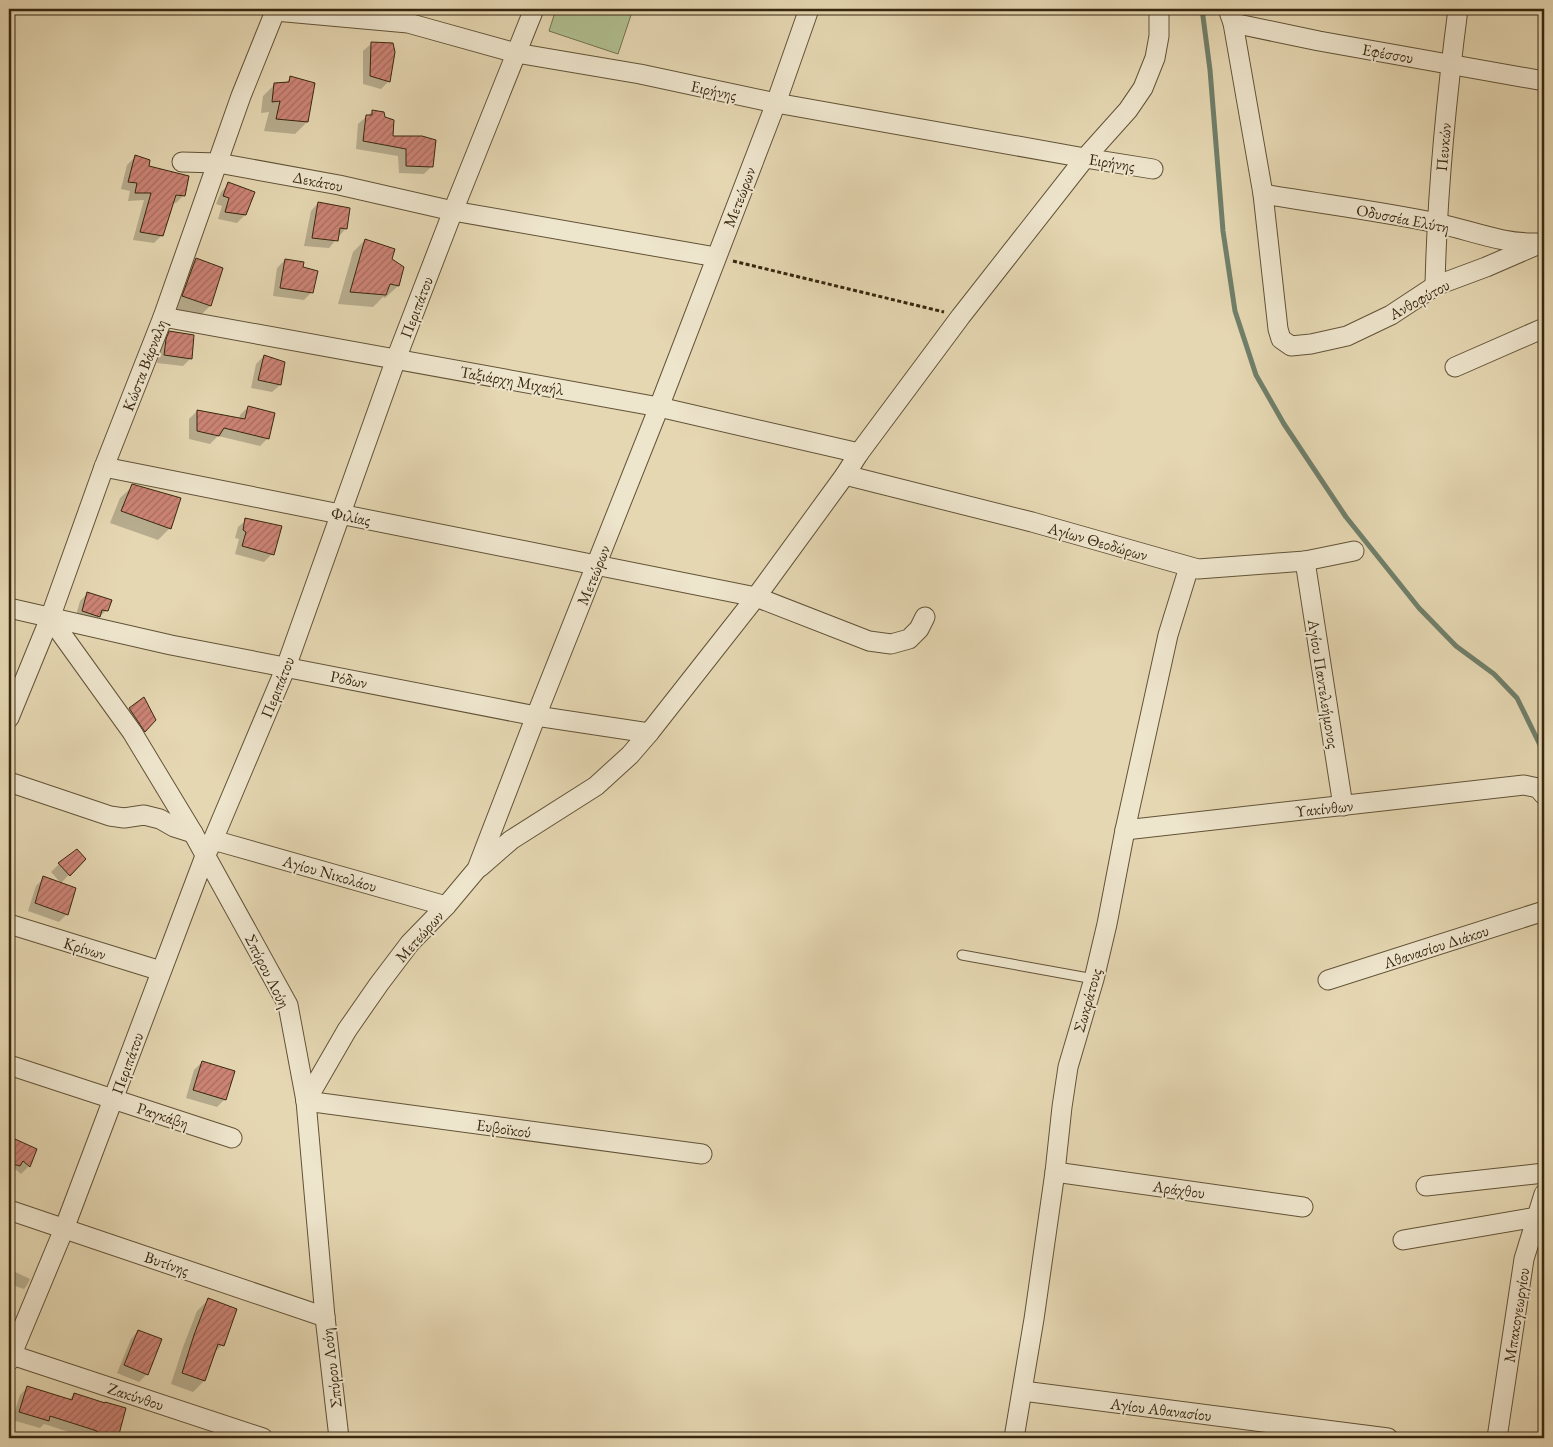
<svg xmlns="http://www.w3.org/2000/svg" width="1553" height="1447" font-family="'EB Garamond',serif">
<style>
.park{fill:#b0bf8f;stroke:#74734e}
.shadow{fill:#0003}
.lines{fill:none;stroke-linecap:round;stroke-linejoin:round}
.stream{stroke:#707f6a;stroke-width:5}
.building{fill:url(#building-hatch);stroke:#37270e}
.service-casing{stroke:#625337;stroke-width:11}
.minor-casing{stroke:#625337;stroke-width:21}
.path{stroke:#37270e;stroke-width:3;stroke-dasharray:4 2.5;stroke-linecap:butt}
.service{stroke:#eee5cd;stroke-width:9}
.minor{stroke:#eee5cd;stroke-width:19}
.labels{text-anchor:middle;stroke-width:4;stroke-linejoin:round;paint-order:stroke}
.street-label{font-size:16px;fill:#37270e;stroke:#eee5cd}
</style>
<defs>
<pattern id="building-hatch" width="6" height="6" patternUnits="userSpaceOnUse" patternTransform="scale(1.25)"><rect width="6" height="6" fill="#cd8476"/><path d="M-1 1l2-2M0 6l6-6M5 7l2-2" fill="none" stroke="#a76c5f"/></pattern>
</defs>
<rect width="100%" height="100%" fill="#e5d7b2"/>
<filter id="stains"><feTurbulence type="fractalNoise" baseFrequency=".004" numOctaves="4"/><feColorMatrix values="0 0 0 0 .2 0 0 0 0 .09 0 0 0 0 .02 0 0 0 .5 -.17"/></filter>
<radialGradient id="worn" r=".72"><stop offset=".6" stop-color="#630" stop-opacity="0"/><stop offset="1" stop-color="#630" stop-opacity=".3"/></radialGradient>
<!-- park -->
<path class="park" d="M556,9H633L618,54L549,31Z"/>
<!-- shadow -->
<g class="shadow">
<path d="M371,44L389,81L381,89L363,84V51Z"/>
<path d="M291,78L307,122L295,134L264,131L269,112L261,113L263,96L275,84L285,83Z"/>
<path d="M373,111L384,118L392,138L432,166L424,174L399,173L398,156L356,149L358,124Z"/>
<path d="M135,157L184,195L176,203H173L162,235L154,243L133,240L144,200L128,201L130,191L121,189L127,165Z"/>
<path d="M229,184L245,215L237,223L218,219L222,206L216,204L221,192Z"/>
<path d="M318,203L346,228L329,248L304,246L311,211Z"/>
<path d="M365,240L390,259L398,286L385,298L383,297L373,307L338,304L353,252Z"/>
<path d="M196,259L222,268L210,306L198,318L171,308L184,271Z"/>
<path d="M285,260L302,268L312,292L304,300L273,296L277,268Z"/>
<path d="M170,333L191,358L183,366L157,363L159,348L162,341Z"/>
<path d="M264,356L280,385L272,392L251,388L256,364Z"/>
<path d="M248,407L268,438L260,446L218,436L210,444L189,439V419L197,411L239,420L240,415Z"/>
<path d="M133,486L170,528L158,540L110,523L120,498Z"/>
<path d="M246,520L272,554L264,562L235,554L239,539L235,538L238,527Z"/>
<path d="M88,593L107,610L91,624L75,619L80,601Z"/>
<path d="M144,699L154,720L137,739L122,717L130,709Z"/>
<path d="M77,851L84,859L61,883L51,872L59,864Z"/>
<path d="M44,878L67,914L59,922L28,911L36,886Z"/>
<path d="M202,1062L225,1099L217,1107L186,1098L194,1070Z"/>
<path d="M15,1141L35,1149L29,1166L21,1174L15,1169L11,1173L9,1172V1147Z"/>
<path d="M9,1269L30,1279L27,1285L24,1289L9,1284Z"/>
<path d="M208,1300L222,1345L213,1354L204,1381L193,1392L171,1384L183,1347L197,1311Z"/>
<path d="M138,1331L147,1374L139,1382L117,1373L131,1339Z"/>
<path d="M27,1388L68,1400L75,1394L117,1437L88,1438L44,1424L40,1428L12,1420L20,1395Z"/>
</g>
<g class="lines">
<!-- stream -->
<path class="stream" d="M1202,9L1210,70L1223,231L1235,311L1256,375L1284,424L1346,517L1419,608L1456,646L1494,674L1517,698L1544,753"/>
</g>
<!-- building -->
<g class="building">
<path d="M371,42L393,43L395,52L390,82L370,76Z"/>
<path d="M290,76L315,83L308,122L276,119L280,101L272,102L274,83L289,82Z"/>
<path d="M372,110L384,112L385,117L394,120L393,136H422L436,140L433,167L406,166V149L363,141L366,115H372Z"/>
<path d="M135,155L150,160L149,166L189,176L185,196L176,195L163,236L140,232L151,193H135L137,183L128,182Z"/>
<path d="M228,182L255,192L246,215L225,212L229,198L223,196Z"/>
<path d="M318,202L350,208L347,229L340,228L338,241L312,238Z"/>
<path d="M365,239L395,249L392,259L404,267L399,286L390,284L386,295L350,292Z"/>
<path d="M196,258L223,268L211,306L182,296Z"/>
<path d="M285,259L304,262L303,267L318,271L313,293L280,288Z"/>
<path d="M169,331L194,335L192,359L164,355L166,339Z"/>
<path d="M264,355L285,362L281,385L258,380Z"/>
<path d="M248,406L275,413L269,439L224,428L219,436L197,431V410L245,419Z"/>
<path d="M132,484L181,498L171,529L121,511Z"/>
<path d="M245,518L282,526L274,555L242,546L246,532L243,530Z"/>
<path d="M87,592L112,600L108,611L102,610L100,617L82,611Z"/>
<path d="M144,697L156,720L145,732L129,708Z"/>
<path d="M77,849L86,859L70,876L58,863Z"/>
<path d="M43,876L76,888L68,915L35,903Z"/>
<path d="M202,1061L235,1071L226,1100L193,1090Z"/>
<path d="M15,1139L37,1149L30,1167L23,1161L20,1166L9,1163V1156Z"/>
<path d="M208,1298L237,1309L224,1346L218,1344L205,1381L182,1373L194,1335Z"/>
<path d="M138,1330L162,1339L148,1375L124,1365Z"/>
<path d="M27,1386L72,1400L74,1393L105,1403V1402L126,1408L118,1438L97,1432V1431L50,1416L49,1421L19,1412Z"/>
</g>
<g class="lines">
<defs>
<path id="service" d="M962,955L1094,979"/>
<g id="minor">
<path d="M1228,9L1233,23L1263,194L1278,329L1281,339L1291,346L1311,344L1347,336L1391,315L1435,286L1486,267L1544,242"/>
<path d="M275,11L408,23L516,53L640,74L776,103L1085,158L1153,169"/>
<path d="M1233,23L1319,41L1544,81"/>
<path d="M182,162L218,163L339,185L453,211L716,257"/>
<path d="M1263,194C1321,204 1379,211 1436,223C1470,230 1502,244 1537,243"/>
<path d="M1435,286C1437,194 1446,101 1458,9"/>
<path d="M163,317L659,407L859,453"/>
<path d="M1455,367L1544,328"/>
<path d="M104,467L756,597L869,641L891,644L909,639L919,629L925,617"/>
<path d="M845,475L1032,522L1198,569L1305,561L1354,551"/>
<path d="M1305,561L1343,806"/>
<path d="M9,608L171,645L536,716L649,733"/>
<path d="M50,618L132,732L193,833L288,1005L306,1101L325,1317L339,1438"/>
<path d="M9,718L50,618L104,467L163,317L241,96L276,9"/>
<path d="M9,782L110,816L124,818L144,815L160,819L174,827L193,833"/>
<path d="M1125,830L1524,785L1538,788L1544,795"/>
<path d="M213,840L446,906"/>
<path d="M480,867L511,840L596,786L630,755L649,733L756,597L845,475L859,453L961,316L1085,158L1128,110L1143,88L1155,58L1159,36V9"/>
<path d="M9,924L161,971"/>
<path d="M1328,980L1544,911"/>
<path d="M9,1065L232,1138"/>
<path d="M306,1101L347,1030L379,984L410,943L446,906L477,869L536,716L659,407L776,103L809,9"/>
<path d="M306,1101L702,1154"/>
<path d="M1055,1172L1303,1207"/>
<path d="M1426,1186L1544,1173"/>
<path d="M9,1210L325,1317"/>
<path d="M1403,1240L1537,1217"/>
<path d="M9,1354L263,1438"/>
<path d="M9,1361L64,1229L205,856L213,840L286,667L396,359L453,211L534,9"/>
<path d="M1023,1391L1388,1438"/>
<path d="M1014,1438L1034,1319L1055,1172L1062,1107L1068,1067L1094,979L1107,924L1125,830L1168,635L1189,567"/>
<path d="M1497,1438L1524,1259L1544,1194"/>
</g>
</defs>
<!-- service casing -->
<use href="#service" class="service-casing"/>
<!-- minor casing -->
<use href="#minor" class="minor-casing"/>
<!-- path -->
<path class="path" d="M733,261L944,312"/>
<!-- service -->
<use href="#service" class="service"/>
<!-- minor -->
<use href="#minor" class="minor"/>
</g>
<g class="labels">
<!-- street labels -->
<g class="street-label">
<text transform="translate(1388 53) rotate(10)" y="6">Εφέσσου</text>
<text transform="translate(714 90) rotate(12)" y="6">Ειρήνης</text>
<text transform="translate(1443 147) rotate(-85)" y="6">Πευκών</text>
<text transform="translate(1112 162) rotate(9)" y="6">Ειρήνης</text>
<text transform="translate(318 181) rotate(11)" y="6">Δεκάτου</text>
<text transform="translate(739 197) rotate(-69)" y="6">Μετεώρων</text>
<text transform="translate(1403 218) rotate(11)" y="6">Οδυσσέα Ελύτη</text>
<text transform="translate(1419 299) rotate(-29)" y="6">Ανθοφύτου</text>
<text transform="translate(416 307) rotate(-69)" y="6">Περιπάτου</text>
<text transform="translate(144 365) rotate(-69)" y="6">Κώστα Βάρναλη</text>
<text transform="translate(512 380) rotate(10)" y="6">Ταξιάρχη Μιχαήλ</text>
<text transform="translate(351 516) rotate(11)" y="6">Φιλίας</text>
<text transform="translate(1098 541) rotate(16)" y="6">Αγίων Θεοδώρων</text>
<text transform="translate(593 575) rotate(-68)" y="6">Μετεώρων</text>
<text transform="translate(349 679) rotate(11)" y="6">Ρόδων</text>
<text transform="translate(1324 684) rotate(81)" y="6">Αγίου Παντελεήμονος</text>
<text transform="translate(277 687) rotate(-68)" y="6">Περιπάτου</text>
<text transform="translate(1324 808) rotate(-6)" y="6">Υακίνθων</text>
<text transform="translate(330 873) rotate(16)" y="6">Αγίου Νικολάου</text>
<text transform="translate(419 936) rotate(-48)" y="6">Μετεώρων</text>
<text transform="translate(1436 946) rotate(-18)" y="6">Αθανασίου Διάκου</text>
<text transform="translate(85 948) rotate(17)" y="6">Κρίνων</text>
<text transform="translate(268 971) rotate(63)" y="6">Σπύρου Λούη</text>
<text transform="translate(1087 1000) rotate(-74)" y="6">Σωκράτους</text>
<text transform="translate(127 1063) rotate(-70)" y="6">Περιπάτου</text>
<text transform="translate(163 1115) rotate(18)" y="6">Ραγκάβη</text>
<text transform="translate(504 1128) rotate(8)" y="6">Ευβοϊκού</text>
<text transform="translate(1179 1189) rotate(8)" y="6">Αράχθου</text>
<text transform="translate(167 1263) rotate(19)" y="6">Βυτίνης</text>
<text transform="translate(1516 1315) rotate(-81)" y="6">Μπακογεωργίου</text>
<text transform="translate(331 1368) rotate(-97)" y="6">Σπύρου Λούη</text>
<text transform="translate(136 1396) rotate(18)" y="6">Ζακύνθου</text>
<text transform="translate(1161 1409) rotate(7)" y="6">Αγίου Αθανασίου</text>
</g>
</g>
<!-- margin -->
<rect width="1553" height="1447" fill="none" stroke="#e5d7b2" stroke-width="30"/>
<rect x="10" y="10" width="1533" height="1427" fill="none" stroke="#37270e" stroke-width="2.5"/>
<rect x="15" y="15" width="1523" height="1417" fill="none" stroke="#37270e"/>
<rect width="100%" height="100%" filter="url(#stains)"/>
<rect width="100%" height="100%" fill="url(#worn)"/>
</svg>
